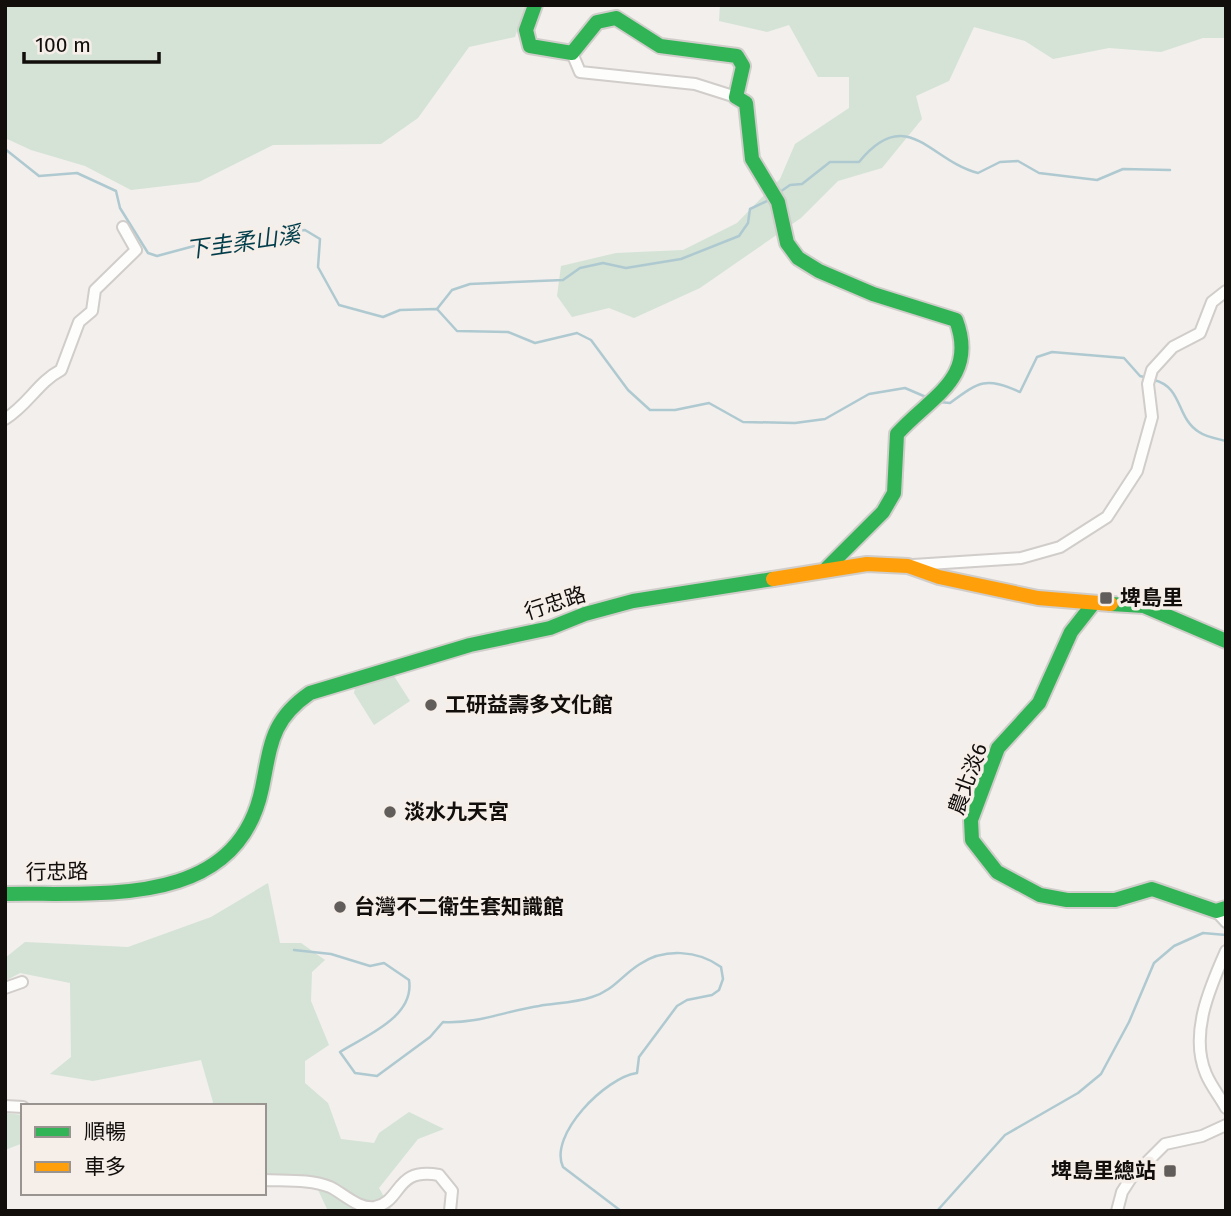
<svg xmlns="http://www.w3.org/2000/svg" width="1231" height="1216" font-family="'Fira Sans','Noto Sans TC',sans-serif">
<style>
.green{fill:#d4e3d5}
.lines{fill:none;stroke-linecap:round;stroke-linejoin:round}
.stream{stroke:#afc9d1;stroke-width:2.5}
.street-casing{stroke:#d0cdca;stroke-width:14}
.fast-casing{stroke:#d0cdca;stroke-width:18}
.slow-casing{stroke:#d0cdca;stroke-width:18}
.street{stroke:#fdfdfc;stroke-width:10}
.fast{stroke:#30b455;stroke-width:14}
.slow{stroke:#ff9f0a;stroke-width:14}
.poi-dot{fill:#605d5a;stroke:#f6eee8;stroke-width:2.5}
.labels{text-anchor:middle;stroke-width:7;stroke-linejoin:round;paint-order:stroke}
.poi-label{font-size:21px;font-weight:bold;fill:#110e0c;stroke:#f6eee8;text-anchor:start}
.street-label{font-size:21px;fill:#110e0c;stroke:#f6eee8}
.water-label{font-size:23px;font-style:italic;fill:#003d4a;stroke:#f6eee8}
</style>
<rect width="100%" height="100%" fill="#f2efec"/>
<!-- green -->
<g class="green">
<path d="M5,5H526L515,37L469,47L418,118L381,144L273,145L199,182L131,190L85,166L31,150L5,138Z"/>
<path d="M720,5H1226V38H1203L1161,52L1109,48L1053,59L1025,41L974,27L949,81L916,96L922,119L882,168L838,181L801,218L700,288L634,318L609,308L572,317L557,296L561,266L616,253L683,250L737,223L780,179L795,144L849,108V77H818L789,25L767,32L719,21Z"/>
<path d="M394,676L410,701L374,725L354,693L355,688Z"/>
<path d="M268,883L280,943H301L325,960L312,972L311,1001L329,1045L305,1061V1083L328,1103L341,1139L374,1143L379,1133L409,1112L444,1129L418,1139L379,1188L392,1211H328L312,1177L264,1174V1106H211L213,1102L201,1060L93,1081L50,1074L71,1057L70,983L20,973L5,981V958L25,942L128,947L211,917Z"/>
<path d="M5,1113L23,1115V1143L5,1150Z"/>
</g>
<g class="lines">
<!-- stream -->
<g class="stream">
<path d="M5,149L39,176L77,173L116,191L120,208L148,253L157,256L209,242L305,230L320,239L318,267L339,305L383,317L400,310L437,309L457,331L508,332L535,343L577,333L591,340L628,390L650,410H675L709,403L743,422L795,423L825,419L869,394L905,388L926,397"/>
<path d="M777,194L790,185L802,184L830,162H859C907,103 930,161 978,173L1000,162L1018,161L1039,173L1097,180L1123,169L1170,170"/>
<path d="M437,309L452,290L470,284L563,280L580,268L603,263L626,268L681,259L739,236L748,223L750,209L769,200"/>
<path d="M1154,380C1183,387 1176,418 1199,432C1206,437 1218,439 1226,441"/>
<path d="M939,402L950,403C980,381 985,377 1020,392L1037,357L1052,352L1124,358L1140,376L1148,378"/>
<path d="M294,950L331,954L370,966L384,963L409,980C415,1017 365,1036 340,1052L355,1073L377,1076L430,1037L443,1022C477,1024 506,1011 539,1006C556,1003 574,1003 592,997C613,991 622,975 640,964C664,948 698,950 721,967L723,979L719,990L712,995L687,1000L677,1006L639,1057L637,1073C606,1077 548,1135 563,1167L621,1211"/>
<path d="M937,1211L1005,1135L1078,1093L1101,1074L1129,1022L1154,963L1174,946L1203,933L1226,935"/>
</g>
<defs>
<g id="street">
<path d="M572,53L580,72L695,84L736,97"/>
<path d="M5,419C28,405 38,382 61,370L79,322L92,311L95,290L136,250L123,227"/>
<path d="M913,565L1021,558L1060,547L1107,517L1137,471L1152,417L1148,384L1152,370L1173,347L1200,333L1212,302L1226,291"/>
<path d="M1216,911L1226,922"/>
<path d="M1226,951C1210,987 1189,1034 1206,1074C1211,1086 1220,1097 1226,1108"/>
<path d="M5,988L22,982"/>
<path d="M5,1106L23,1107"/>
<path d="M264,1180C285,1181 311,1179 330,1187C343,1193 359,1210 375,1207C403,1201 394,1167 439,1175L452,1191L450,1211"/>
<path d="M1117,1211L1122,1192L1131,1178L1165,1144L1202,1136L1226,1125"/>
</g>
<g id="fast">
<path d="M535,5L526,30L530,46L572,53L597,22L616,18L660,46L737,56L743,66L736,97L746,103L752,159L778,202L787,243L798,258L819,271L873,294L956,320C978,379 931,396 897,434L894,493L883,512L827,568"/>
<path d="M1093,604L1071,632L1039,703L998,748L971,820L972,840L997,872L1040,895L1067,900H1115L1152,889L1216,911L1226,908"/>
<path d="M1111,604L1144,606L1226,641"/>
<path d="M5,894C101,892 237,910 262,788C271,744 271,720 310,693L470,645L550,628L585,614L633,601L773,579"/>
</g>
<path id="slow" d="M773,579L867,564L908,566L939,577L1038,598L1111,604"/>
</defs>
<!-- street casing -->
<use href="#street" class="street-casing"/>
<!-- fast casing -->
<use href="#fast" class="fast-casing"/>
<!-- slow casing -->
<use href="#slow" class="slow-casing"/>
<!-- street -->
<use href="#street" class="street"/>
<!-- fast -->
<use href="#fast" class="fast"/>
<!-- slow -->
<use href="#slow" class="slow"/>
</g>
<!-- markers -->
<g class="poi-dot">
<rect x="1099" y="591" width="14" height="14" rx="3.5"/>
<circle cx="431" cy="705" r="7"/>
<circle cx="390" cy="812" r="7"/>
<circle cx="340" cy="907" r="7"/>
<rect x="1163" y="1164" width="14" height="14" rx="3.5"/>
</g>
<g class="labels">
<!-- poi labels -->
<g class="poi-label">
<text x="1120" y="605">埤島里</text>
<text x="445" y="712">工研益壽多文化館</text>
<text x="404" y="819">淡水九天宮</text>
<text x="354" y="914">台灣不二衛生套知識館</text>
<text x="1156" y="1178" text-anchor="end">埤島里總站</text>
</g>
<!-- street labels -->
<g class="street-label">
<text transform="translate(555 603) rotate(-18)" y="7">行忠路</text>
<text transform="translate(968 779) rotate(-70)" y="7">農北淡6</text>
<text transform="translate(57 872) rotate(-1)" y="7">行忠路</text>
</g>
<!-- water labels -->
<g class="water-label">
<text transform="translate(243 242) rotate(-8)" y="8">下圭柔山溪</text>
</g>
</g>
<!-- border -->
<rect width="1231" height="1216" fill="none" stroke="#110e0c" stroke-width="14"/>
<!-- legend -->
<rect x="21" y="1104" width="245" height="91" fill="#f6eee8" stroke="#9a9490" stroke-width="2"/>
<rect x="35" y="1127" width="35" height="10" fill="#30b455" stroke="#9a9490" stroke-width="2"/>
<text x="84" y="1139" font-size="21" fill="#110e0c">順暢</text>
<rect x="35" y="1162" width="35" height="10" fill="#ff9f0a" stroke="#9a9490" stroke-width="2"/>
<text x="84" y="1174" font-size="21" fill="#110e0c">車多</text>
<!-- scale -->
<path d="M24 52v10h135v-10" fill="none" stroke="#110e0c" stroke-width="3.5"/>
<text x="35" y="52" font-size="21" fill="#110e0c" stroke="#f6eee8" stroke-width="5" paint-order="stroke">100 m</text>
</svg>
